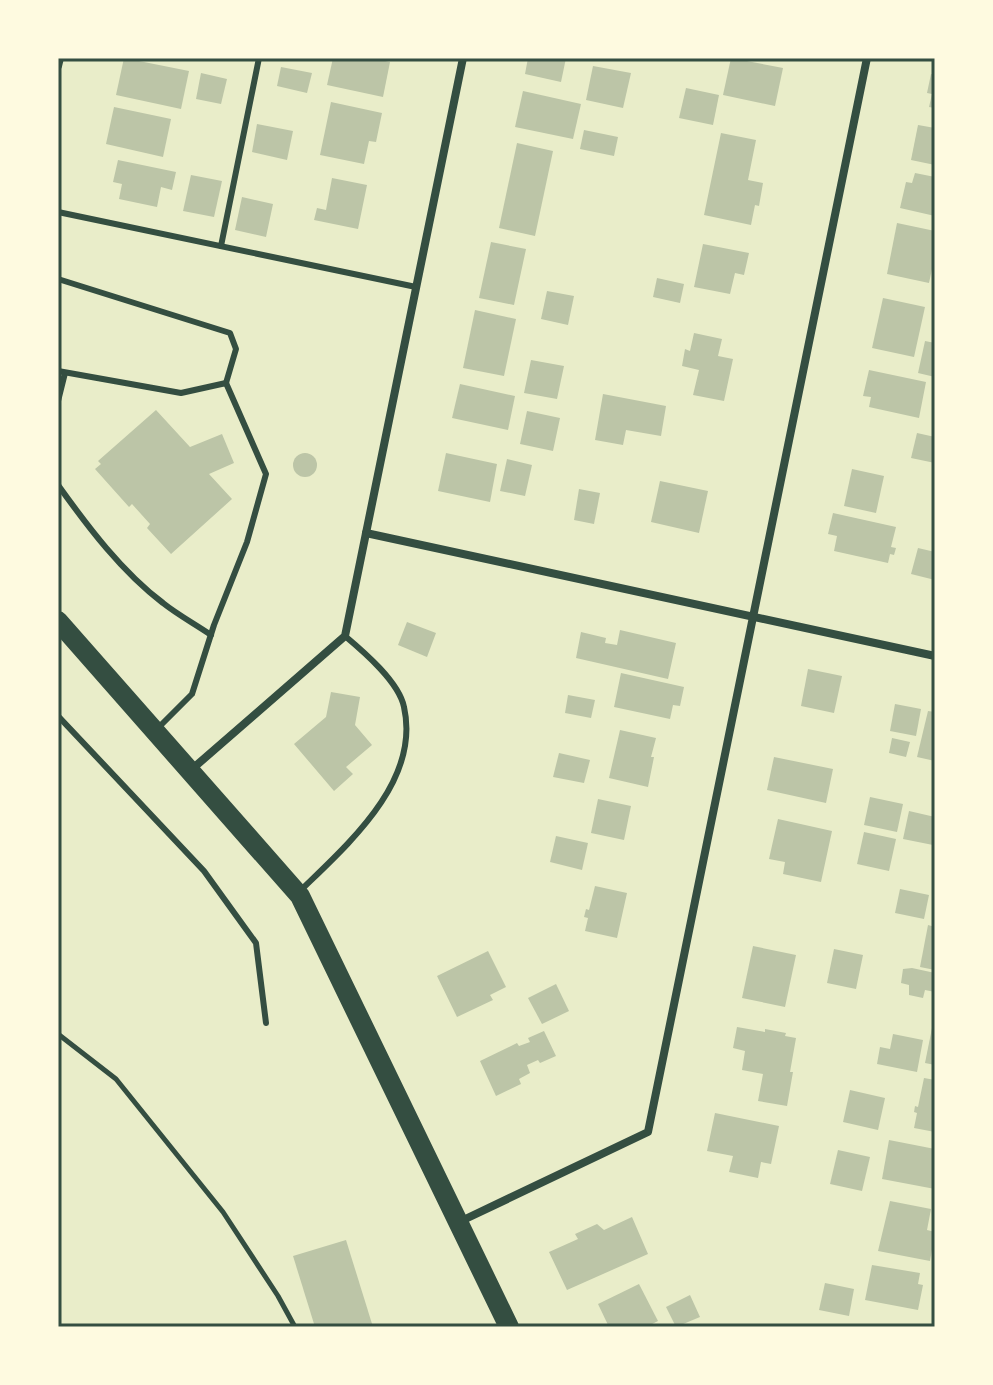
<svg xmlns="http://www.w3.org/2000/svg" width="993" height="1385" font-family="Poppins,sans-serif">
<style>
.building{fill:#bcc5a7}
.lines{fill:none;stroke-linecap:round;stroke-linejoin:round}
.path{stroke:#344e41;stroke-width:5}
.service{stroke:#344e41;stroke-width:6}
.minor{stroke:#344e41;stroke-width:8}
.primary{stroke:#344e41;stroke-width:20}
.neatline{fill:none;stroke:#344e41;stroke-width:3}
</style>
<rect width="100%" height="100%" fill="#e9edc9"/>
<!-- building -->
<g class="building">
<path d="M124,58L189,71L181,109L116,95Z"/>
<path d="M333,58H371L390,62L383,97L327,85Z"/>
<path d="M528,58H566L561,82L525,74Z"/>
<path d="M731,58L783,68L775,106L723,95Z"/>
<path d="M593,66L631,73L623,108L586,100Z"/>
<path d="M281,67L312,73L307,93L277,86Z"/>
<path d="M201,73L227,79L221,104L196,99Z"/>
<path d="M931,74L935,75V108L929,107L932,94L927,93Z"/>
<path d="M686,88L719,95L713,125L679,118Z"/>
<path d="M523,91L581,104L573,139L515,127Z"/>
<path d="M331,102L382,113L376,142L369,141L364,164L320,155Z"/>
<path d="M114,107L171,119L163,157L106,144Z"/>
<path d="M257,124L293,131L287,160L252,152Z"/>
<path d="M918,125L935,128V165L911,160Z"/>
<path d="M584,130L618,137L614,156L580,149Z"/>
<path d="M721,133L756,140L748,180L763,183L759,206L755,205L751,225L704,215Z"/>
<path d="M517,143L553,151L535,236L499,228Z"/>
<path d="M118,160L176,172L172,190L161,187L157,207L119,199L122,184L113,182Z"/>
<path d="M915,173L935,177V216L900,208L906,182L912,183Z"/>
<path d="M191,175L222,181L214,217L183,211Z"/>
<path d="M332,178L367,185L358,229L314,220L317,208L326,210Z"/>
<path d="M242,197L273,204L266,237L235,230Z"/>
<path d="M897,223L935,231V255L929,283L887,274Z"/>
<path d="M491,242L526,249L514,305L479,298Z"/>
<path d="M703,244L749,253L744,275L735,273L730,294L694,287Z"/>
<path d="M657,278L684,284L680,303L653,297Z"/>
<path d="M547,291L574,296L568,325L541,319Z"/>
<path d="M883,298L925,307L914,357L872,348Z"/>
<path d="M475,310L516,319L504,376L463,368Z"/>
<path d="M694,333L722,339L718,356L733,359L724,401L693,395L699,370L682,366L685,349L690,351Z"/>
<path d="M925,341L935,343V377L918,373Z"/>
<path d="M531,360L564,366L557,399L524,393Z"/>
<path d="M869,370L926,382L919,418L869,407L871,397L863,396Z"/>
<path d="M460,384L515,396L508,430L452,418Z"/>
<path d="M603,394L666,406L661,436L626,430L623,445L595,440Z"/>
<path d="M156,410L190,447L222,434L234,463L209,474L232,499L171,554L147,528L150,524L132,504L129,507L95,469L101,464L98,461Z"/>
<path d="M527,411L560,418L553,451L520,444Z"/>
<path d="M917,433L935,437V463L911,458Z"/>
<path d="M446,453L497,464L490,502L438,491Z"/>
<circle cx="305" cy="465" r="12"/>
<path d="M507,459L532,465L525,496L500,491Z"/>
<path d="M852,469L884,476L876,513L844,506Z"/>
<path d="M660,481L708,491L699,533L651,522Z"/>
<path d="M579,489L600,493L594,524L574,520Z"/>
<path d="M833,513L896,527L891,547L896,548L894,555L890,554L888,563L834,551L837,536L828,534Z"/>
<path d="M918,548L935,552V580L911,574Z"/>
<path d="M407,622L436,633L427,657L398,645Z"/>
<path d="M620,630L676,643L668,679L576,658L581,632L606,638L605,643L617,645Z"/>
<path d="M808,669L842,676L834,713L801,706Z"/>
<path d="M621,673L684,687L680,706L673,705L670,719L614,707Z"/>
<path d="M331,692L360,697L355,725L372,745L346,767L353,774L334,791L294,744L326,717Z"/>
<path d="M568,695L595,700L591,718L565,713Z"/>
<path d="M895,704L921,709L916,736L890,731Z"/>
<path d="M928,711L935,712V761L917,757Z"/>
<path d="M620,730L656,738L651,757H654L648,787L609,778Z"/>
<path d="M892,738L910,742L906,757L889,753Z"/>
<path d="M559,753L590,760L584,783L553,777Z"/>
<path d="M774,757L833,769L826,803L767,790Z"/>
<path d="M870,797L903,804L897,832L864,825Z"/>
<path d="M598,799L631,806L624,840L591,833Z"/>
<path d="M909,811L935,817L933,845L903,839Z"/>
<path d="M778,819L832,831L821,882L783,874L785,862L769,859Z"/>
<path d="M864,832L896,839L889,871L857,864Z"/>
<path d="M556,836L588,843L582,870L550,862Z"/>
<path d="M595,886L627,893L617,938L585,931L588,918L584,917L586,909L589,910Z"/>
<path d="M900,889L929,895L924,919L895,913Z"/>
<path d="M928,925L935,927V970L920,967Z"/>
<path d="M753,946L796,955L785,1007L742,998Z"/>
<path d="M834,949L863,955L856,989L827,983Z"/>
<path d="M488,951L506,987L490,995L493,1000L457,1017L437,976Z"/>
<path d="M912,968L935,973V992L925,990L923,998L909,995V985L901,983L903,969Z"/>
<path d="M556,984L569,1011L542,1024L528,998Z"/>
<path d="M934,1018H935V1065L925,1063Z"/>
<path d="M737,1027L765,1032V1029L786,1033L785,1036L796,1038L790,1072H793L787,1106L758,1101L763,1074L742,1070L745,1051L733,1048Z"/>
<path d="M544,1031L556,1056L540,1063L538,1060L527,1065L530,1073L519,1079L521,1084L496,1096L480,1061L517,1043L519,1046L530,1042L528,1038Z"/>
<path d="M893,1034L923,1040L917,1072L877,1064L880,1047L890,1049Z"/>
<path d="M924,1078L935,1080V1132L914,1128L917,1113L914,1112L915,1106L918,1107Z"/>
<path d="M850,1090L885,1098L878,1130L843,1122Z"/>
<path d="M715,1113L779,1126L771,1164L761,1162L758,1178L729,1172L733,1156L707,1151Z"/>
<path d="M889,1140L935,1149V1189L882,1179Z"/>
<path d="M838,1150L870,1157L862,1191L830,1184Z"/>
<path d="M890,1201L931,1209L927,1230L935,1232L930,1261L878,1251Z"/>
<path d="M632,1217L648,1254L567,1290L549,1252L578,1239L575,1234L597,1224L604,1230Z"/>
<path d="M346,1240L373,1327H315L293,1256Z"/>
<path d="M872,1265L920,1273L918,1284L923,1285L918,1310L865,1300Z"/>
<path d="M825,1283L854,1289L849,1316L819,1310Z"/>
<path d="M639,1284L658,1321L646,1327H609L598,1304Z"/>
<path d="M690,1295L700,1317L676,1327L666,1307Z"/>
</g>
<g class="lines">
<!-- path -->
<path class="path" d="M58,1034L116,1079L223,1212L278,1296L295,1327"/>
<!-- service -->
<g class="service">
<path d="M58,212L416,287"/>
<path d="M221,246L259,58"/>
<path d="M58,279L230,333L236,349L226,383"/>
<path d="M58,371L181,393L226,383L266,474L247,542L214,625L192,694L158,728"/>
<path d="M58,401L65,373"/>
<path d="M58,485C88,527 122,572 163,603C178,615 195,624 211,635"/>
<path d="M58,716L204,871L256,943L266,1023"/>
<path d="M299,892C347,845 421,782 404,707C399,682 364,652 345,636"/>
</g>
<!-- minor -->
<g class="minor">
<path d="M58,66L60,58"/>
<path d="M366,533L935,656"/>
<path d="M191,770L345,636L463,58"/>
<path d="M459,1222L648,1132L867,58"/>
</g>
<!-- primary -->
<path class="primary" d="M58,621L300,896L509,1327"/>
</g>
<!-- border -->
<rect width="993" height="1385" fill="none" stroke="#fefae0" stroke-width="120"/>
<rect x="60" y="60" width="873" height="1265" class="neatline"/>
</svg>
